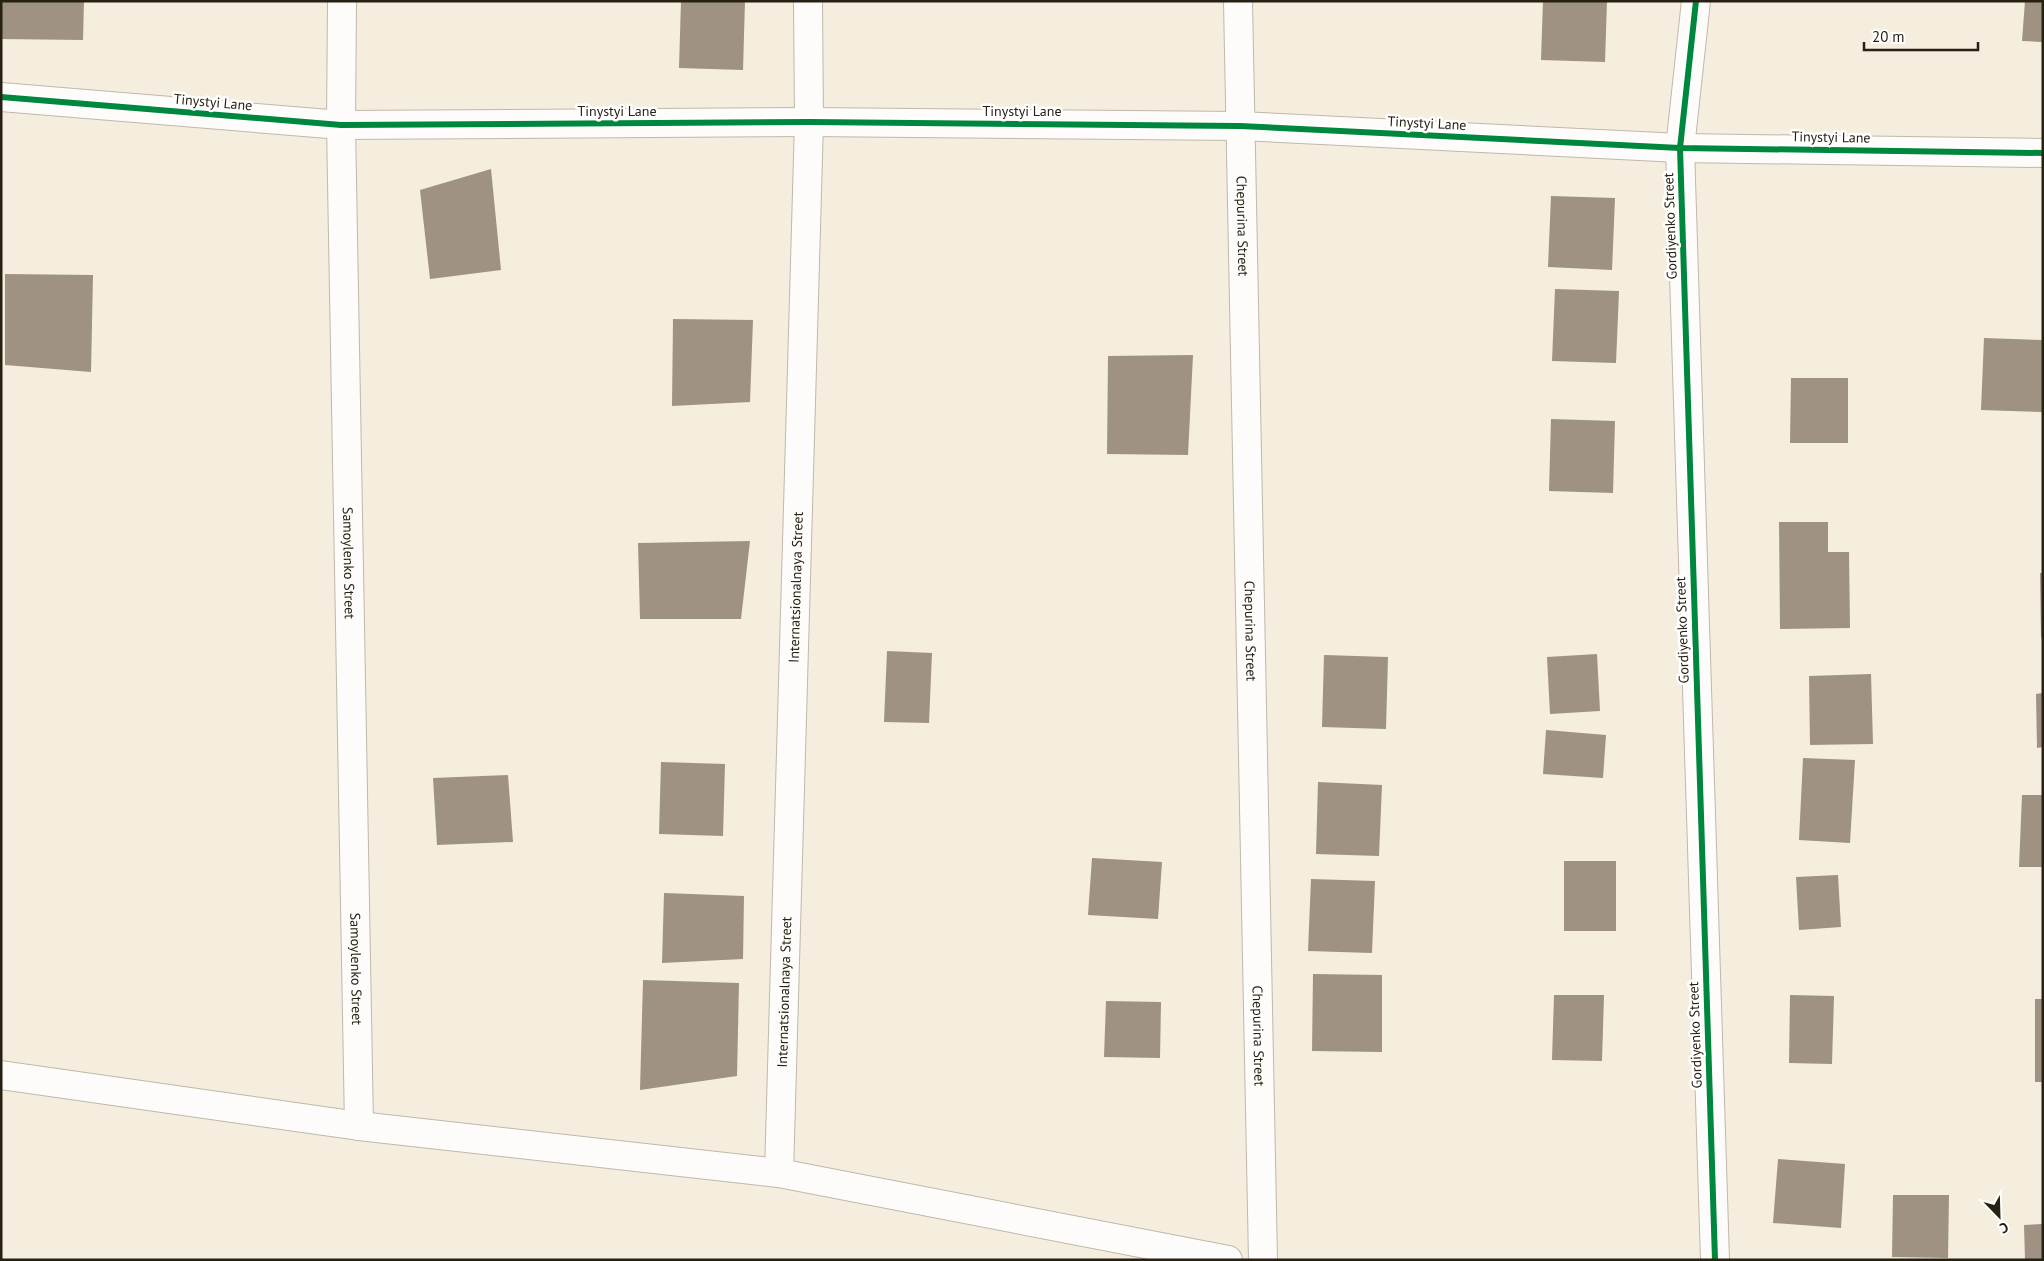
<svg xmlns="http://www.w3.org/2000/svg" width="2044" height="1261" font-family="'PT Sans',sans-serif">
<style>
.building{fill:#9f9283}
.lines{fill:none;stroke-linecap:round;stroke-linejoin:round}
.minor-casing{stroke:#bfb8ab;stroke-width:30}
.minor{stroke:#fefcfa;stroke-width:28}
.cycleway-casing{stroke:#fff;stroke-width:9}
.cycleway{stroke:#00873e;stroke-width:6}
.labels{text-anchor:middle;stroke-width:5;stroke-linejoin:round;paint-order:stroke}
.street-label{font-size:14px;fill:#272114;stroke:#fff}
</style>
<rect width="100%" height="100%" fill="#f5edde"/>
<!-- building -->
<g class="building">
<path d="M1,1H84L83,40L1,39Z"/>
<path d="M681,1H745L743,70L679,68Z"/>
<path d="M1543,1H1607L1605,62L1541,60Z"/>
<path d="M2025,1H2043V42L2022,41Z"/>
<path d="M491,169L501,270L430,279L420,190Z"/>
<path d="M1551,196L1615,198L1612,270L1548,267Z"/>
<path d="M5,274L93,275L91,372L5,365Z"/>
<path d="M1555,289L1619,291L1616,363L1552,361Z"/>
<path d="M673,319L753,320L750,402L672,406Z"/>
<path d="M1984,338L2043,340V412L1981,410Z"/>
<path d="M1193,355L1188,455L1107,454L1108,356Z"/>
<path d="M1791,378H1848V443H1790Z"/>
<path d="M1551,419L1615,421L1613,493L1549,491Z"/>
<path d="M1779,522H1828V552H1849L1850,628L1780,629Z"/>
<path d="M750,541L741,619H640L638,543Z"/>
<path d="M2040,573H2043V638H2041Z"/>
<path d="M887,651L932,653L929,723L884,722Z"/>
<path d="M1597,654L1600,711L1550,714L1547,657Z"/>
<path d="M1324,655L1388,657L1386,729L1322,727Z"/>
<path d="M1871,674L1873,744L1810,745L1809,676Z"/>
<path d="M2043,693V747L2037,748L2036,694Z"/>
<path d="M1546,730L1606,735L1603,778L1543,774Z"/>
<path d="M1803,758L1855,760L1850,843L1799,840Z"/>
<path d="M661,762L725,764L723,836L659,834Z"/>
<path d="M508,775L513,842L437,845L433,778Z"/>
<path d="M1318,782L1382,785L1379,856L1316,854Z"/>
<path d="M2022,795H2043V867H2019Z"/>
<path d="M1092,858L1162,862L1158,919L1088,915Z"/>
<rect x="1564" y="861" width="52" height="70"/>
<path d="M1838,875L1841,927L1799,930L1796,877Z"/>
<path d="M1311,879L1375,881L1372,953L1308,951Z"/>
<path d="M664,893L744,896L743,959L662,963Z"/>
<path d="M1313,974L1382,975V1052L1312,1051Z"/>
<path d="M643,980L739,983L737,1076L640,1090Z"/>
<path d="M1554,995H1604L1602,1061L1552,1060Z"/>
<path d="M1790,995L1834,996L1832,1064L1789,1063Z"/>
<rect x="2035" y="999" width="8" height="83"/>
<path d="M1106,1001L1161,1002L1160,1058L1104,1057Z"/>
<path d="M1778,1159L1845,1164L1841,1228L1773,1223Z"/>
<path d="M1893,1195H1949L1948,1258L1892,1257Z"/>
<path d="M2043,1224V1260H2025L2024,1225Z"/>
</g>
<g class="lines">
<defs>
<g id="minor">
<path id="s1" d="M342,1L341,125L359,1126"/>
<path id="s2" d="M1238,1L1263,1260"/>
<path d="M1696,1L1680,148L1715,1260"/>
<path d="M1,97L341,125L809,122L1240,126L1680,148L2043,153"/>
<path d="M1,1075L359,1126L779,1173L1228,1260"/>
<path id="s3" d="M779,1173L809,122L808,1"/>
</g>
</defs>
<!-- minor casing -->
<use href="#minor" class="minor-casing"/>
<!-- minor -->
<use href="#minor" class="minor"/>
<defs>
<g id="cycleway">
<path d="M1696,1L1680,148L1715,1260"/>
<path d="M1,97L341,125L809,122L1240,126L1680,148L2043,153"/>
</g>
</defs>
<!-- cycleway casing -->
<use href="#cycleway" class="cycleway-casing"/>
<!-- cycleway -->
<use href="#cycleway" class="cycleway"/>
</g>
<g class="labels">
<!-- street labels -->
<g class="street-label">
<text transform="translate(213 102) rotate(5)" y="5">Tinystyi Lane</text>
<text x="617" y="116">Tinystyi Lane</text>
<text x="1022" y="116">Tinystyi Lane</text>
<text transform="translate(1427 123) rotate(3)" y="5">Tinystyi Lane</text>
<text transform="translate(1831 137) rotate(1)" y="5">Tinystyi Lane</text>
<text dy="5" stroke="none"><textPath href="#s2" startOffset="225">Chepurina Street</textPath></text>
<text transform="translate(1670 226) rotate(-92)" y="5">Gordiyenko Street</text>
<text dy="5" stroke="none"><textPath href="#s1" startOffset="562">Samoylenko Street</textPath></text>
<text dy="5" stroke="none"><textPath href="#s3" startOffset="586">Internatsionalnaya Street</textPath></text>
<text transform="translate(1682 630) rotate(-92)" y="5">Gordiyenko Street</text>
<text dy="5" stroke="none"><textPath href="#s2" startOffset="630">Chepurina Street</textPath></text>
<text dy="5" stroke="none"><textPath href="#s1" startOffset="968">Samoylenko Street</textPath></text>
<text dy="5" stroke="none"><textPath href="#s3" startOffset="181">Internatsionalnaya Street</textPath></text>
<text dy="5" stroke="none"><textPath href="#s2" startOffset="1035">Chepurina Street</textPath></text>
<text transform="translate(1695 1035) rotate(-92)" y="5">Gordiyenko Street</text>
</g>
</g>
<!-- border -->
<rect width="2044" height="1261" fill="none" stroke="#272114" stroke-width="5"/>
<!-- north arrow -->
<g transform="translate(1999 1216) rotate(157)" stroke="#ffffff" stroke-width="4" paint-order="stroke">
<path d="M0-4L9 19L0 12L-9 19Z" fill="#272114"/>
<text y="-8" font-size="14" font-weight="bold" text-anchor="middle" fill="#272114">С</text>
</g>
<!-- scale -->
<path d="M1864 42v8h114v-8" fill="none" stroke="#272114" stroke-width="2.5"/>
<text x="1872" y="42" font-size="15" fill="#272114" stroke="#ffffff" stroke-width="4" paint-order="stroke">20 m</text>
</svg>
